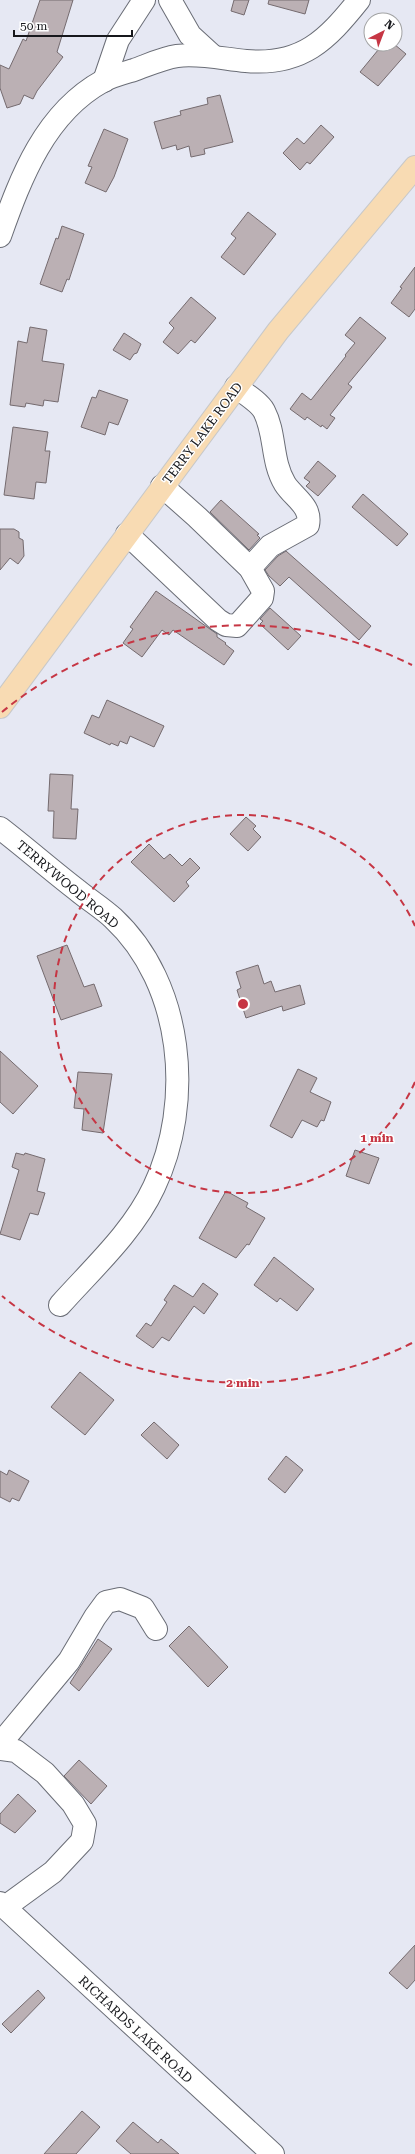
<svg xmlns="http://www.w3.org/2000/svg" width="415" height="2154" font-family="'Roboto Serif',serif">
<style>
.building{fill:#bbb0b4;stroke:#756b6f}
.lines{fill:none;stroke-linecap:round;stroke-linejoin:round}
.minor-casing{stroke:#6a6d76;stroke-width:24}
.major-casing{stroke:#c7c8c9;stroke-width:24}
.minor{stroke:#fff;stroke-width:22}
.major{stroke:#f8dbb3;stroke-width:22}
.ring{fill:none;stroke:#c63644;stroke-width:2;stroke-dasharray:7 5}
.labels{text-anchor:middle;stroke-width:3;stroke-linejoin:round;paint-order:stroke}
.street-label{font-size:13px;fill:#17181c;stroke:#fff}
.centre{fill:#c63644;stroke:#fff;stroke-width:2}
.ring-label{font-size:12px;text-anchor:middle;font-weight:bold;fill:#c63644;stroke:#fff;stroke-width:3;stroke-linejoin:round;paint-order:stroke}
</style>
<rect width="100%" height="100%" fill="#e6e8f3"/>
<!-- building -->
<g class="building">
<path d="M40,0H73L57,52L63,57L37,91L33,99L24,95L20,104L7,108L0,88V65L9,69L23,39L26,41Z"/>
<path d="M234,0H249L244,15L231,11Z"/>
<path d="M269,0H309L305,14L268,4Z"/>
<path d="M383,44H394L406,54L378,86L360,72Z"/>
<path d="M220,95L233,142L204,149L205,154L191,157L189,146L177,150L176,145L162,149L154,122L181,115L180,111L208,104L207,98Z"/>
<path d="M321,125L334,137L310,164L307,162L300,170L283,153L297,138L304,144Z"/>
<path d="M104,129L128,139L114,177L106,192L85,183L92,167L88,166Z"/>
<path d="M248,212L276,234L244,275L221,257L236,238L231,234Z"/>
<path d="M62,226L84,234L69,280L67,279L62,292L40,284L56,238L58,239Z"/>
<path d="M415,267V309L409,317L391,303L402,288L400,287Z"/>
<path d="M191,297L216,318L195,343L191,340L178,354L163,342L174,328L169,323Z"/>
<path d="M360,317L386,338L348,384L352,387L330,415L335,418L327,429L322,425L321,427L307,417L305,420L290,409L302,393L311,400L346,356L345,355L355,343L345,335Z"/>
<path d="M30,327L47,330L42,361L64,364L58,402L44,400L43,406L26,403L25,407L10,405L18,341L27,343Z"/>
<path d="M124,333L141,344L137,353L134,354L130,360L113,350Z"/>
<path d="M99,390L128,400L118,425L109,422L105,435L81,427L92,397L96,398Z"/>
<path d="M13,427L48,432L45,451H50L46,483L36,482L34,499L4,495Z"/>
<path d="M318,461L336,476L318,496L306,486L310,482L304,478Z"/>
<path d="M363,494L408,534L397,546L352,507Z"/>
<path d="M221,500L259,534L257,535L260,538L249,550L210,512Z"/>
<path d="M0,529H14L19,532V538L23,540L24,556L18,564L10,558L0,570Z"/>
<path d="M286,551L371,626L359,640L289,577L280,586L269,576L265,570L278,556Z"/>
<path d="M156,591L217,634V637L226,643L225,644L234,651L224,665L173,630L169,635L162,630L142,657L123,643L133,629L130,627Z"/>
<path d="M270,608L301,636L288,650L260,624L263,621L260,619Z"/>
<path d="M107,700L164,726L154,747L130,736L127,744L120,741L118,746L111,743L110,745L84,733L92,715L99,718Z"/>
<path d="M50,774L73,775L71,809H78L76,839L53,838L54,811H48Z"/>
<path d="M246,817L256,826L253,829L261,837L248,851L230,834Z"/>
<path d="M149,844L164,859L170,854L182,866L190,858L200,868L186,882L189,886L174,902L131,862Z"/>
<path d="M67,945L84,987L94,984L102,1006L61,1020L37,956Z"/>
<path d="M258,965L264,984L271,981L275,992L300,985L305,1004L283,1011L282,1006L246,1018L237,990L241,988L236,972Z"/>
<path d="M0,1051L38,1086L13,1114L0,1102Z"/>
<path d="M298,1069L317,1078L310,1092L331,1102L324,1121L321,1120L317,1127L302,1120L292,1138L270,1126Z"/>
<path d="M78,1072L112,1074L103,1133L82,1130L84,1109L74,1108Z"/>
<path d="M355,1150L379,1158L369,1184L346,1176Z"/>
<path d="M16,1153L24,1155L25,1153L45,1159L37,1191L45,1193L38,1215L30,1213L20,1240L0,1234L19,1170L12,1167Z"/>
<path d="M226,1191L248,1203L246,1207L265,1218L249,1245L247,1244L236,1258L199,1238Z"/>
<path d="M274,1257L314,1289L297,1311L280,1298L277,1302L254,1285Z"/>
<path d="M203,1283L218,1294L204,1314L194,1306L169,1341L162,1337L153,1348L136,1336L146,1323L151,1326L167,1302L164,1300L174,1285L193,1297Z"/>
<path d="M80,1372L114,1400L85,1435L51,1407Z"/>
<path d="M154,1422L179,1445L167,1459L141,1435Z"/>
<path d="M286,1456L303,1470L285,1493L268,1479Z"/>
<path d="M9,1470L29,1481L19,1501L12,1498L10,1502L0,1497V1471L7,1475Z"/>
<path d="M189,1626L228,1667L208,1687L169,1646Z"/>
<path d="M98,1639L112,1649L79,1691L70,1683Z"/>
<path d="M79,1760L107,1786L91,1804L64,1776Z"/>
<path d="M18,1794L36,1811L15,1833L0,1823V1814Z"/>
<path d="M415,1945V1980L407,1989L389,1973Z"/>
<path d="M38,1990L45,1998L11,2033L2,2024Z"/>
<path d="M82,2111L100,2127L76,2154H44Z"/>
<path d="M133,2122L158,2143L161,2139L179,2154H131L116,2141Z"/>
</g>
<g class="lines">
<defs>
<g id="minor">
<path d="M170,0L190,35L213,56"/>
<path d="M104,81L118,40L144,0"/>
<path d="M0,236C21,177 45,113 103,81C112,76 124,73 134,70C148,65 163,58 177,56C200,53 224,59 246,61C302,66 327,40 359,0"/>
<path d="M236,387C244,393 259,402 264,411C276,434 271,461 285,484C294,498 312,506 308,525L270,546L250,568"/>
<path d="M127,534L218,620L226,625L237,626L262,598L263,591L250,568L197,517L162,486"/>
<path d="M0,828C26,848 51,870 77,890C89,900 102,908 113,918C184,984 194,1103 154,1187C133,1232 93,1268 60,1305"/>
<path d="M0,1744L69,1661L95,1617L106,1602L120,1599L143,1608L156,1629"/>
<path d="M0,1749L16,1751L45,1773L73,1804L85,1824L82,1841L53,1872L5,1907"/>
<path d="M0,1903L273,2154"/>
</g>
<path id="major" d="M0,707L278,331L415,167"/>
</defs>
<!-- minor casing -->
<use href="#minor" class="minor-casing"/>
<!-- major casing -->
<use href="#major" class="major-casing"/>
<!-- minor -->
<use href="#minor" class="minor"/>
<!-- major -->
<use href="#major" class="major"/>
</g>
<!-- distance rings -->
<g class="ring">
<path d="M415 1082A189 189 0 1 1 415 926"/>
<path d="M412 1343A379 379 0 0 1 2 1296M2 712A379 379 0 0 1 412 665"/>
</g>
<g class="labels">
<!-- street labels -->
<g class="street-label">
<text transform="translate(202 433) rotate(-53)" y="5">TERRY LAKE ROAD</text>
<text transform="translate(68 884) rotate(40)" y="5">TERRYWOOD ROAD</text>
<text transform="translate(136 2029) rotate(43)" y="5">RICHARDS LAKE ROAD</text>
</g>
</g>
<circle cx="243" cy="1004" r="6" class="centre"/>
<g class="ring-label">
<text x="377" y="1142">1 min</text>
<text x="243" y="1387">2 min</text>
</g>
<!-- north arrow -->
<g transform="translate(383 32) rotate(42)"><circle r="19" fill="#ffffff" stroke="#a2a3a4"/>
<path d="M0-3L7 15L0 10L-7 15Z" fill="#c63644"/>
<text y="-6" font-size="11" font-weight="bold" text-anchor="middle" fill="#17181c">N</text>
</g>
<!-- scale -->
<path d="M14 30v6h118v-6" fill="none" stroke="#17181c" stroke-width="2"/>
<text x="20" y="30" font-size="12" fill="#17181c" stroke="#ffffff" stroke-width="3" paint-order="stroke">50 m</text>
</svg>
